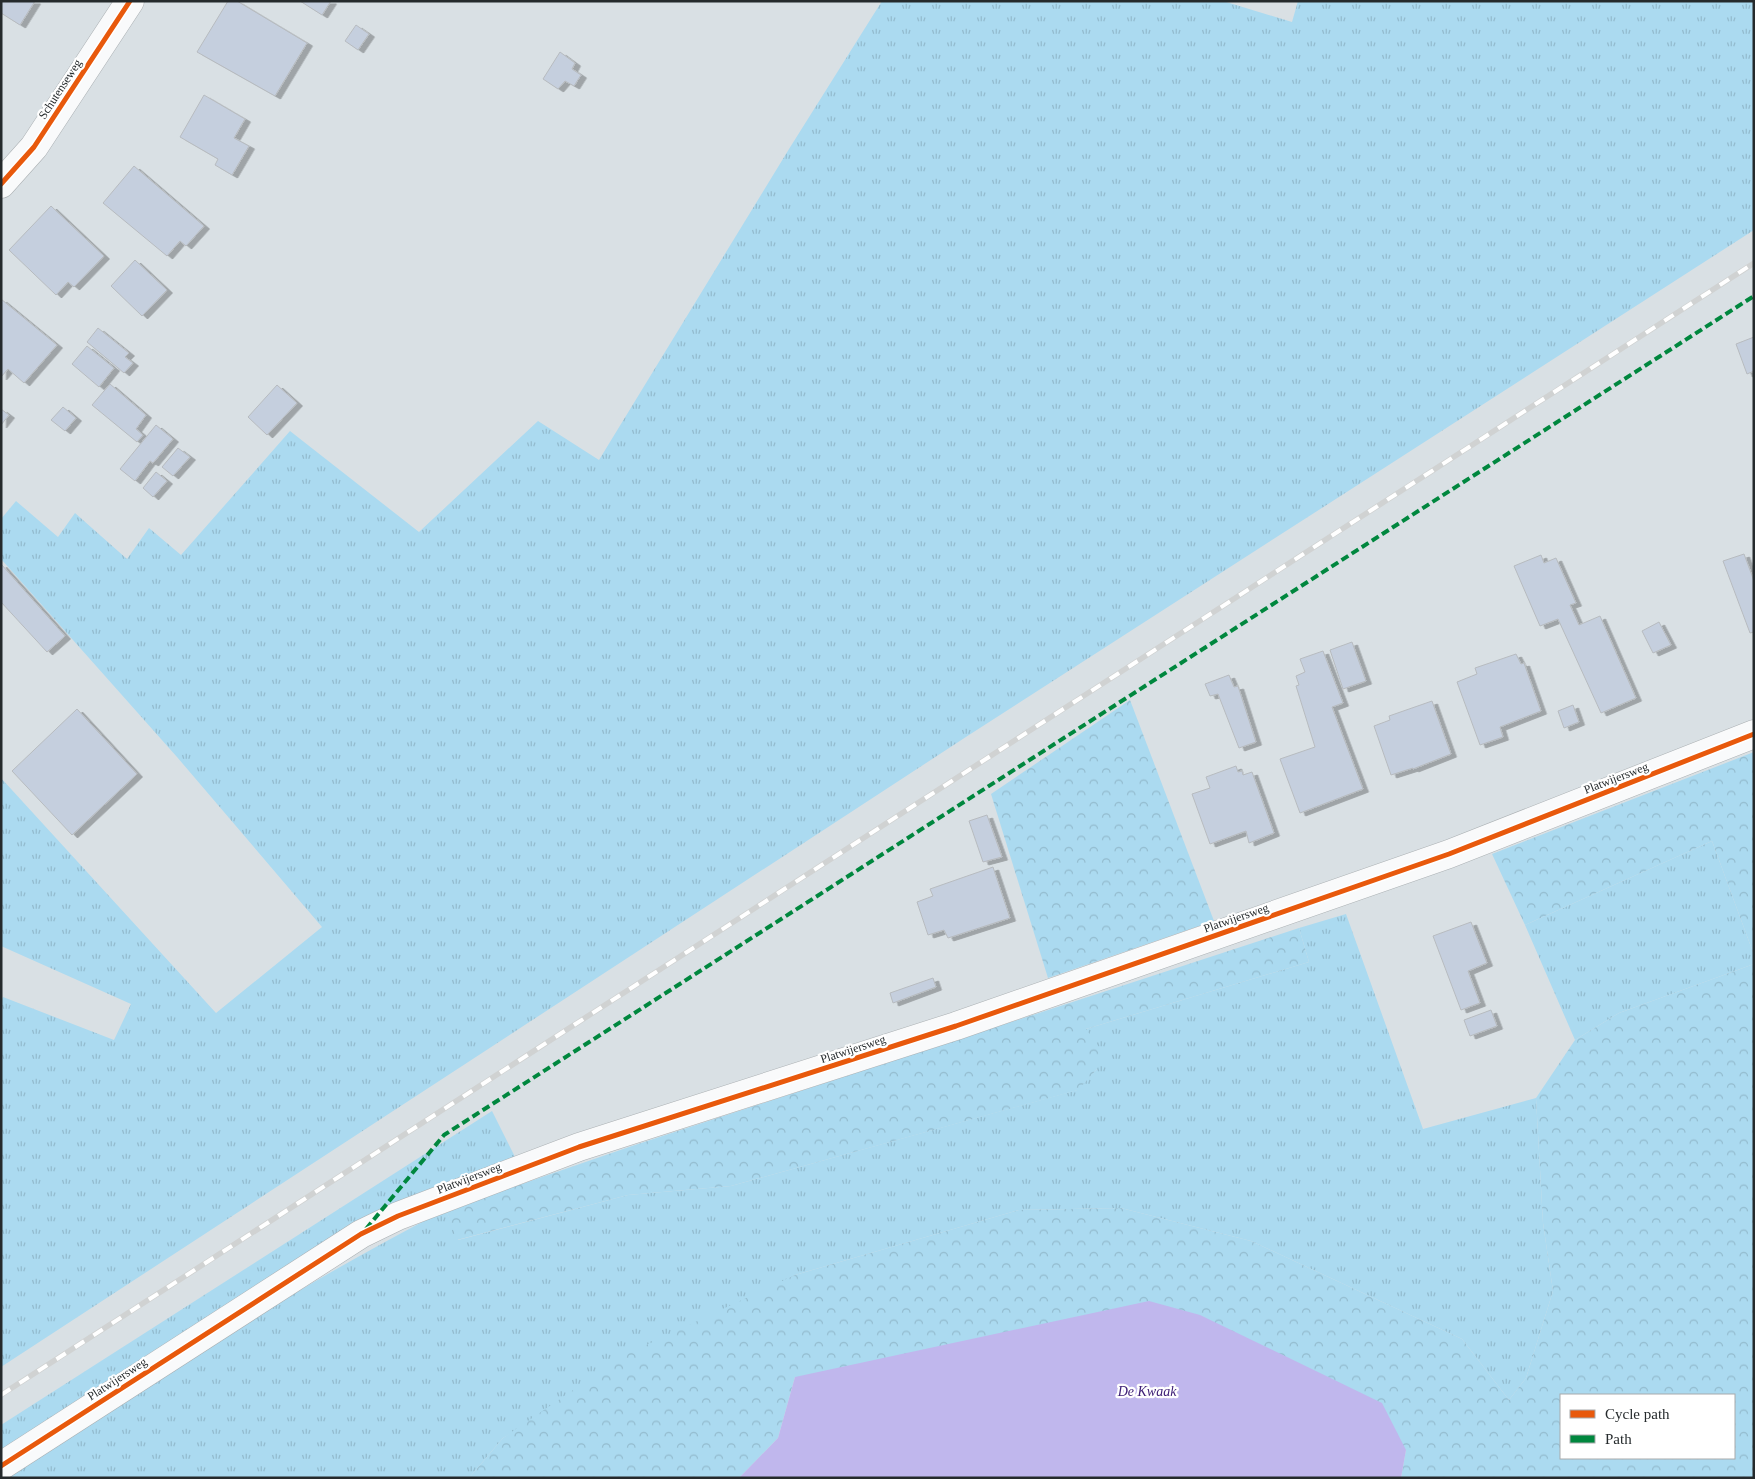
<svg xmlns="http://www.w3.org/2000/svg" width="1755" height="1479" font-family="'Times New Roman',serif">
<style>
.grass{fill:url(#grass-tufts)}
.forest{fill:url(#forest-crowns);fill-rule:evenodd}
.water{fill:#c0b7ed}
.building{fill:#c5cfde;stroke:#b7bbbf;filter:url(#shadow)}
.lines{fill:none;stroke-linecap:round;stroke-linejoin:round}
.minor-casing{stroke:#abb0b3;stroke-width:29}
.minor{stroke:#f9fafb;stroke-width:28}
.rail-casing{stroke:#d0d2d2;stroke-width:5.5}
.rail{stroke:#fff;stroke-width:4;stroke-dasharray:11;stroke-linecap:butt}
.quiet{stroke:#00873e;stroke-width:4;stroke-dasharray:8 4;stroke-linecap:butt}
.cycleway-casing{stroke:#fff;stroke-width:8}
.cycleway{stroke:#e8590c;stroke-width:5}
.labels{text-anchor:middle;stroke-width:4.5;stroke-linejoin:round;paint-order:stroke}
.street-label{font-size:12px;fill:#252a2c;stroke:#fff}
.water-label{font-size:14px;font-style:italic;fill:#3f2177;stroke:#fff}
</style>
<defs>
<pattern id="grass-tufts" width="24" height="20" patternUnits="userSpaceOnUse" patternTransform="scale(1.25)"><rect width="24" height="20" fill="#abdaf0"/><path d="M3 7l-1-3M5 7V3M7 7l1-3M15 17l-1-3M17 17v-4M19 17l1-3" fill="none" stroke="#93bbce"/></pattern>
<pattern id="forest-crowns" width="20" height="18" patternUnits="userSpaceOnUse" patternTransform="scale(1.25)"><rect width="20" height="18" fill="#abdaf0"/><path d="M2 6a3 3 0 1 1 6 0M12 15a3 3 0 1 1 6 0" fill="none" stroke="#93bbce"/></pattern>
<filter id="shadow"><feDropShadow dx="5.5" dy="3" stdDeviation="0" flood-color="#0004"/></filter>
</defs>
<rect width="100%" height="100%" fill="#d9e0e4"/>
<!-- grass -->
<g class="grass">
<path d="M882,1H1223L1292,22L1298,1H1754V230L969,735L1,1367V1001L3,997L114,1040L131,1004L1,946V778L216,1013L322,927L177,757L1,559V519L16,501L58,537L75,513L127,559L149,528L181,555L290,431L419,532L538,421L599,460L789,149Z"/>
<path d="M1712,841L1754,955V964L1619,1013L1575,1040L1525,925Z"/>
<path d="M1346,914L1423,1129L1536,1098L1543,1223L1553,1291L1526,1378L1509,1400L1462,1339L1251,1241L1121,1208L1019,1210L795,1275L503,1438L469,1478H6C150,1385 292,1287 446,1210L458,1240L628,1195L731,1186L1077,1090L1097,1069L1086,1029L1309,962L1299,928Z"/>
<path d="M492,1111L515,1157L1,1451V1425Z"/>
</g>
<!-- forest -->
<g class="forest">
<path d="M1130,700L1214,921L1048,978L991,794Z"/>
<path d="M1754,752V955L1712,841L1525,925L1492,854Z"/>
<path d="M1299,928L1309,962L1086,1029L1103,1053L1097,1069L1078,1090L731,1186L628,1195L457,1240L446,1210L629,1147Z"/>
<path d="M1754,964V1478H1401L1406,1450L795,1377L778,1438L739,1478H469L503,1438L623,1356L795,1275L1019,1210L1121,1208L1251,1241L1462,1339L1509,1400L1526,1378L1553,1291L1543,1223L1536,1098L1575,1040L1619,1013ZM1561,1395H1734V1458H1561Z"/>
</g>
<!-- water -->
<path class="water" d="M1149,1301L1200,1315L1382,1403L1406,1450L1401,1478H739L778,1438L795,1377Z"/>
<!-- building -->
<g class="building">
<path d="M1,1H35L20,25L1,13Z"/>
<path d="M228,1H237L307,43L275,96L197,52Z"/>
<path d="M300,1H331L322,15Z"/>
<path d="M356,25L369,34L358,50L345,41Z"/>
<path d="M560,52L575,63L572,69L581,75L574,86L565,81L558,89L543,79Z"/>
<path d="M204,95L245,119L234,138L249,146L232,175L215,165L218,159L180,137Z"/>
<path d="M134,166L204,226L186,246L180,241L167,256L103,203Z"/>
<path d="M51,206L104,256L74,287L68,282L56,295L9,250Z"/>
<path d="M135,260L167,290L142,316L111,286Z"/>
<path d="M1,299L57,345L24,383L8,369L1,377Z"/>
<path d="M98,328L129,353L125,357L133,363L124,373L87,342Z"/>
<path d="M1754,337V371L1747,374L1736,344Z"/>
<path d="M87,346L114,368L99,387L72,364Z"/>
<path d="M110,384L146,415L136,429L143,435L137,442L92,405Z"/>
<path d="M277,385L297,403L267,435L248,417Z"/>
<path d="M63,407L76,418L65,431L51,420Z"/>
<path d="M1,409L9,415L1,425Z"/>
<path d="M156,425L173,439L153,463L150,461L135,481L120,469Z"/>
<path d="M178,448L190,457L173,476L162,467Z"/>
<path d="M156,472L167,481L153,497L143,488Z"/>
<path d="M1744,554L1754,581V632L1750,633L1723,561Z"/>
<path d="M1541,555L1544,563L1556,558L1576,603L1570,605L1579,625L1600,616L1636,698L1601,713L1558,619L1540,626L1514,566Z"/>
<path d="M1,564L65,636L47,652L1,602Z"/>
<path d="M1659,622L1671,645L1653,653L1642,631Z"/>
<path d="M1352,642L1366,681L1343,689L1330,650Z"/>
<path d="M1323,651L1343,703L1332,707L1363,789L1300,813L1280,759L1315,747L1296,686L1299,685L1296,676L1305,672L1300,659Z"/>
<path d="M1516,654L1521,664L1524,663L1541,711L1500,727L1503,737L1480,745L1457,682L1477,674L1475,668Z"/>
<path d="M1229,675L1234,687L1238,686L1256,742L1239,748L1218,694L1210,696L1205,684Z"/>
<path d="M1432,701L1451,754L1413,769V768L1391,775L1374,726L1390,720L1389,716Z"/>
<path d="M1573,705L1579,722L1564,728L1558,711Z"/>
<path d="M77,709L137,774L72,835L12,771Z"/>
<path d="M1236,766L1238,772L1242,771L1243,775L1252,772L1274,833L1249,843L1246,831L1210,844L1192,794L1210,788L1206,777Z"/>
<path d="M987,815L1002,857L983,862L969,821Z"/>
<path d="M993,867L1010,918L948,938L944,930L928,935L917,902L933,896L930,889Z"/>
<path d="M1471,922L1487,963L1468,971L1480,1003L1461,1010L1433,936Z"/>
<path d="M933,978L936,987L893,1003L890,993Z"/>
<path d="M1491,1010L1497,1026L1470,1036L1464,1020Z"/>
</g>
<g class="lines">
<defs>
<g id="minor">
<path d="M1,184L34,147L130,1"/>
<path d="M1,1466L361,1234L398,1216L579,1147L956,1026L1449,854L1754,734"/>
</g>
</defs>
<!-- minor casing -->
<use href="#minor" class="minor-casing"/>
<!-- minor -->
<use href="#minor" class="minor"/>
<defs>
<path id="rail" d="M1,1395L1754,263"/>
</defs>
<!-- rail casing -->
<use href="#rail" class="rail-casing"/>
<!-- rail -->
<use href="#rail" class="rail"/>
<!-- quiet -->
<path class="quiet" d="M366,1229L444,1135L1754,296"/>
<defs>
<g id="cycleway">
<path d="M1,184L34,147L130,1"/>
<path d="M1,1466L361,1234L398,1216L579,1147L956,1026L1449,854L1754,734"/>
</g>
</defs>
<!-- cycleway casing -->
<use href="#cycleway" class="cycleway-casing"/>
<!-- cycleway -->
<use href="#cycleway" class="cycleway"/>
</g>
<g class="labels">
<!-- street labels -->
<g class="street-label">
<text transform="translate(60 89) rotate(-57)" y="4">Schutenseweg</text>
<text transform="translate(1616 778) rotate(-21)" y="4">Platwijersweg</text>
<text transform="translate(1236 918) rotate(-19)" y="4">Platwijersweg</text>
<text transform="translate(853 1049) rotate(-18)" y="4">Platwijersweg</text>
<text transform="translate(469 1178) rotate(-21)" y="4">Platwijersweg</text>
<text transform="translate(117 1379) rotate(-33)" y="4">Platwijersweg</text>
</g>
<!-- water labels -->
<g class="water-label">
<text x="1147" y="1396">De Kwaak</text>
</g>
</g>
<!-- border -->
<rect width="1755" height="1479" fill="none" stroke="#252a2c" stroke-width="5"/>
<!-- legend -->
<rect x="1560" y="1394" width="175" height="65" fill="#ffffff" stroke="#a8aaab"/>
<rect x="1570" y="1410" width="25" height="8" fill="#e8590c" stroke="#a8aaab"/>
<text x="1605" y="1419" font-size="15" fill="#252a2c">Cycle path</text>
<rect x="1570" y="1435" width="25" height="8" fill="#00873e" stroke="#a8aaab"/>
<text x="1605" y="1444" font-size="15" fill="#252a2c">Path</text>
</svg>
